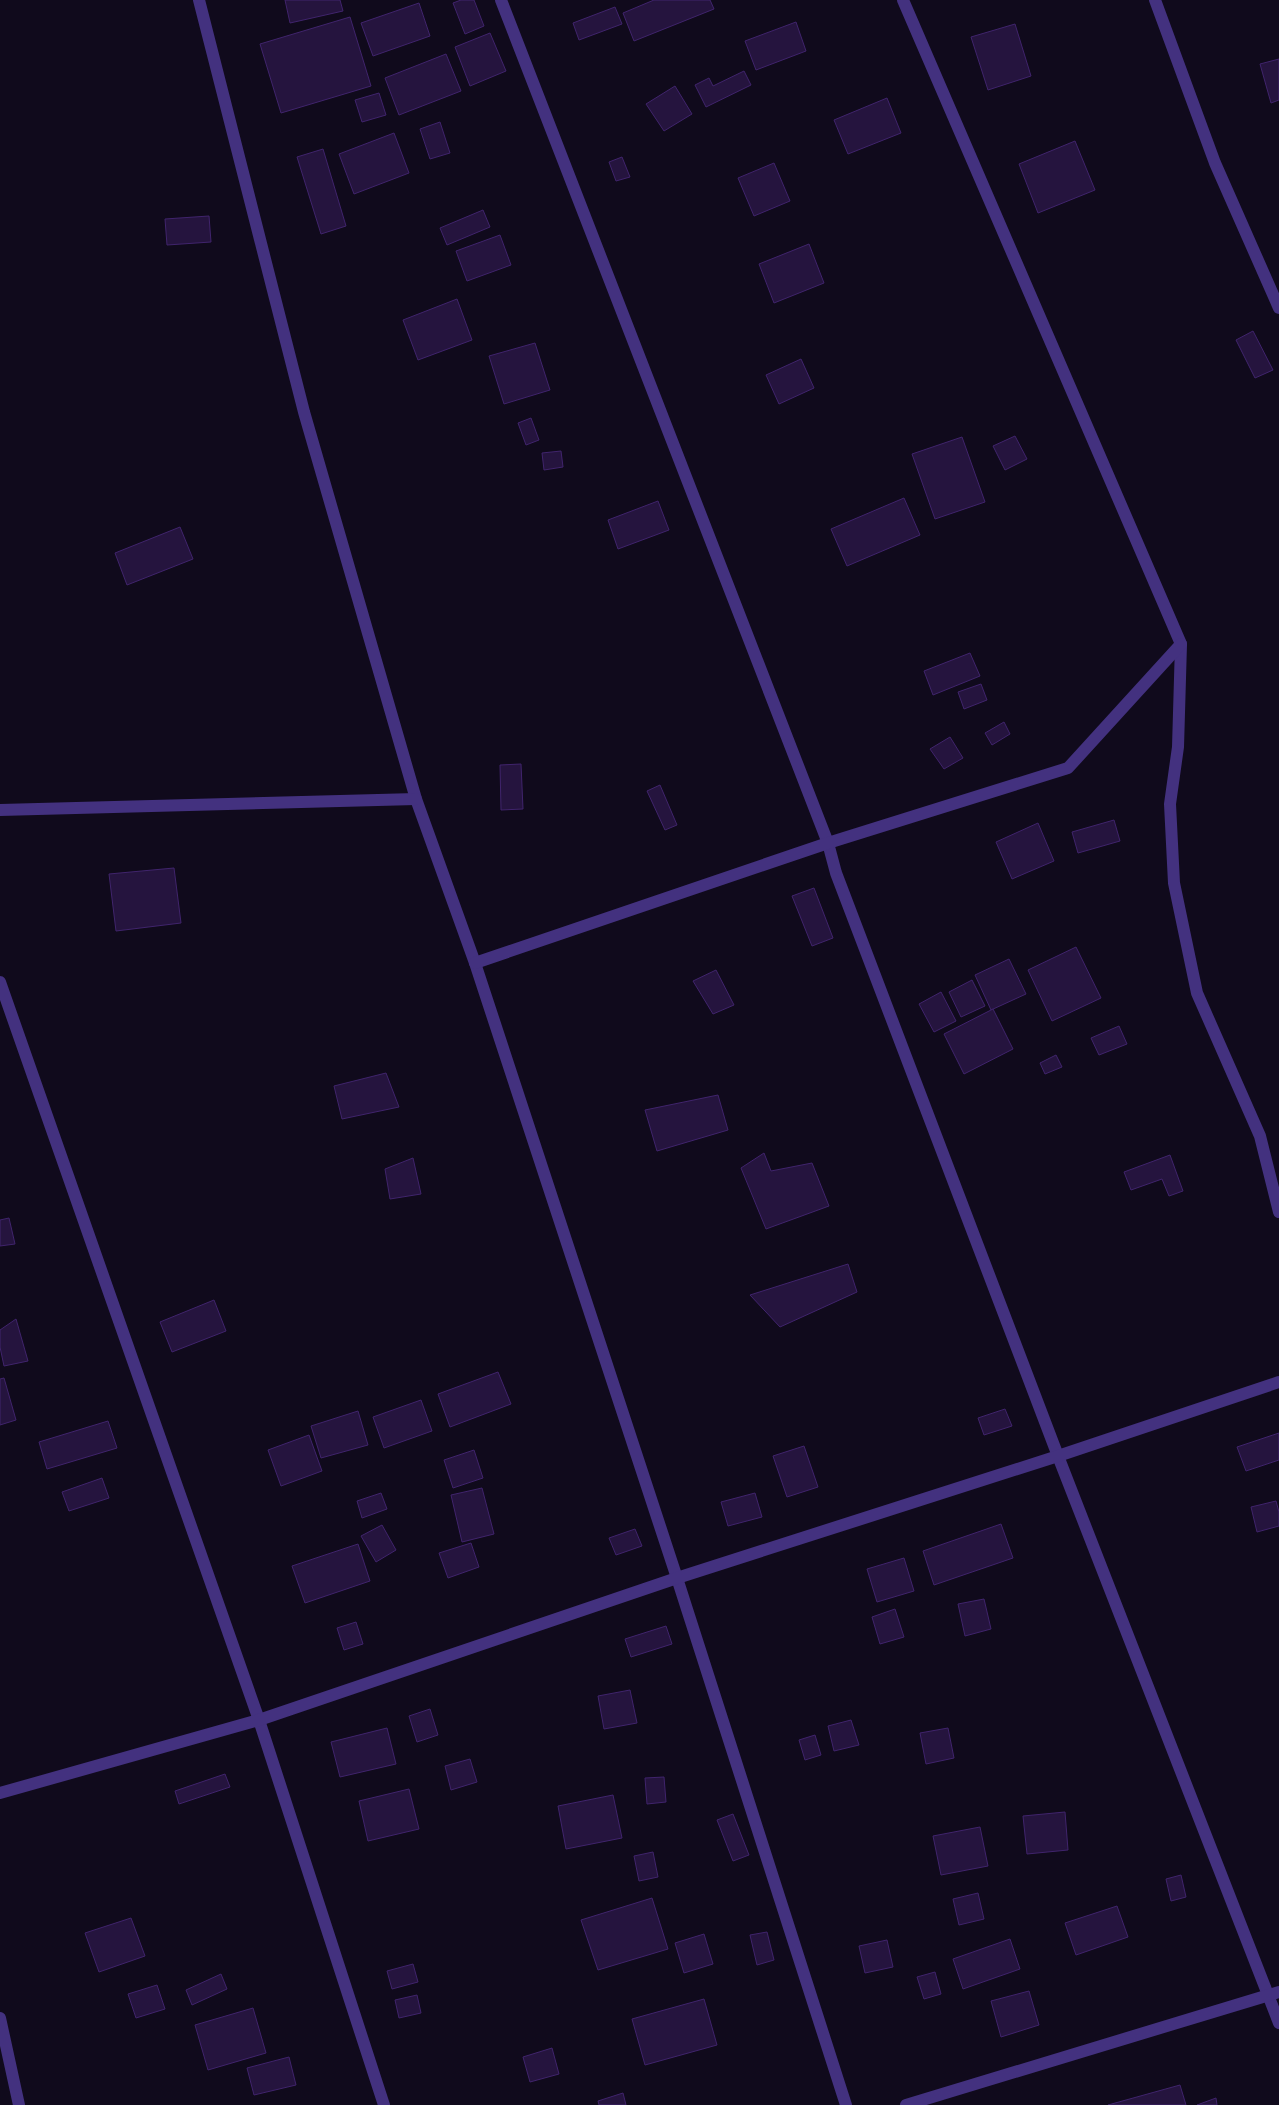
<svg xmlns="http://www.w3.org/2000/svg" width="1279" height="2105" font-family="'Alegreya Sans',sans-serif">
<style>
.building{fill:#25143e;stroke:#40246c}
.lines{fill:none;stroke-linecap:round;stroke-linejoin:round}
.minor{stroke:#43317f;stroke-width:12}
</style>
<rect width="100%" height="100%" fill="#100a1c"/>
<!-- building -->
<g class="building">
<path d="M285,0H340L343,11L290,23Z"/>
<path d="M461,0H474L484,26L465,34L453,3Z"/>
<path d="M654,0H710L714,9L634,41L623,13Z"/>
<path d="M419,3L430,36L373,56L361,23Z"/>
<path d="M615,7L622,24L579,40L573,23Z"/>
<path d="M350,17L371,86L281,113L260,44Z"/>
<path d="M796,22L806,51L756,70L745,41Z"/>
<path d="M1015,24L1031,76L988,90L971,37Z"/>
<path d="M490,33L506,71L470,86L455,47Z"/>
<path d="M446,54L461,91L399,115L385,78Z"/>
<path d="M1279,59V100L1271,103L1260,64Z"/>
<path d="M744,71L751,85L706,107L695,85L709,78L713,86Z"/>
<path d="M675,86L692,114L664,131L646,104Z"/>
<path d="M379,93L386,115L362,122L355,100Z"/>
<path d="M887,98L901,133L848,154L834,120Z"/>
<path d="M440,122L450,153L430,159L420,129Z"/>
<path d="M394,133L409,173L354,194L339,154Z"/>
<path d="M1075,141L1095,190L1038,213L1019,164Z"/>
<path d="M323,149L346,226L321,234L297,157Z"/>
<path d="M622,157L630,177L616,181L609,162Z"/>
<path d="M774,163L790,201L754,216L738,178Z"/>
<path d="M483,210L490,227L447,245L440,228Z"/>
<path d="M209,216L211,242L167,245L165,219Z"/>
<path d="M500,235L511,265L467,281L456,251Z"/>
<path d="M809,244L824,283L774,303L759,264Z"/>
<path d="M457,299L472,340L418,360L403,320Z"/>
<path d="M1253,331L1273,370L1255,378L1236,340Z"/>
<path d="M535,343L550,390L504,404L489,356Z"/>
<path d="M801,359L814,388L779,404L766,375Z"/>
<path d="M531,418L539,440L526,445L518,423Z"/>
<path d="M1015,436L1027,459L1005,470L993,446Z"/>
<path d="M962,437L985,502L935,519L912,454Z"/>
<path d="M561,451L563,467L544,470L542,453Z"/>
<path d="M904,498L920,535L847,566L831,529Z"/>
<path d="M658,501L669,530L618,549L608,520Z"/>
<path d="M180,527L193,559L127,585L115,553Z"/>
<path d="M970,653L980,676L933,695L924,671Z"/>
<path d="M981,684L987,700L964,709L958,692Z"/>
<path d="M1004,722L1010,734L992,745L985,733Z"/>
<path d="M950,737L963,758L944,769L930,749Z"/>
<path d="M521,764L523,809L501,810L500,765Z"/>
<path d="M660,785L677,825L665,830L647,791Z"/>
<path d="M1114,820L1120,841L1078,853L1072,832Z"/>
<path d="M1038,823L1054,861L1012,879L996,842Z"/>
<path d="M174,868L181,923L116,931L109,874Z"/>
<path d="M814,888L833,938L812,946L792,896Z"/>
<path d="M1076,947L1101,998L1052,1021L1028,970Z"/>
<path d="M1009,959L1026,994L991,1010L975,975Z"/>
<path d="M716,970L734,1005L713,1014L693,981Z"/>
<path d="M972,980L985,1006L961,1017L949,992Z"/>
<path d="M941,992L956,1021L934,1032L919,1004Z"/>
<path d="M993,1009L1013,1049L964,1074L944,1034Z"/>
<path d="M1119,1026L1127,1044L1099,1055L1091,1038Z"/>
<path d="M1056,1055L1062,1067L1045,1074L1040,1063Z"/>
<path d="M386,1073L399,1107L342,1119L334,1086Z"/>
<path d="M718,1095L728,1130L657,1151L645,1110Z"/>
<path d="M764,1153L771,1171L812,1163L829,1206L766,1229L741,1168Z"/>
<path d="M1170,1155L1183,1191L1169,1196L1162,1179L1131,1190L1124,1172Z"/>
<path d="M413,1158L421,1194L390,1199L385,1169Z"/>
<path d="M9,1218L15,1244L0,1246V1220Z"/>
<path d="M848,1264L857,1292L780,1327L750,1295Z"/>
<path d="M214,1300L226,1331L172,1352L160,1322Z"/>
<path d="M16,1319L28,1361L4,1366L0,1347V1330Z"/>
<path d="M498,1372L511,1404L450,1427L438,1394Z"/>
<path d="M4,1378L16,1420L0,1425V1379Z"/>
<path d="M421,1400L432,1431L384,1448L373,1417Z"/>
<path d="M1005,1409L1012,1426L984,1435L978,1418Z"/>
<path d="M358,1411L368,1445L321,1458L311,1426Z"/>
<path d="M108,1421L117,1448L47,1469L39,1442Z"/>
<path d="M1279,1433V1460L1246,1471L1237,1447Z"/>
<path d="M309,1435L322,1471L281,1486L268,1450Z"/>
<path d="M804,1446L818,1487L787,1497L773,1456Z"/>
<path d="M474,1450L483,1478L453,1488L444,1460Z"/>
<path d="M102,1478L109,1498L69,1511L62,1492Z"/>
<path d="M482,1488L494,1534L462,1542L451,1495Z"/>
<path d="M381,1493L387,1509L362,1518L357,1501Z"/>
<path d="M755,1493L762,1517L728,1526L721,1502Z"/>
<path d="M1276,1501L1279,1512V1526L1257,1532L1251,1507Z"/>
<path d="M1001,1524L1013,1558L934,1585L923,1551Z"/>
<path d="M382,1525L396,1550L376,1562L361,1536Z"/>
<path d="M635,1529L642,1546L616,1555L609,1538Z"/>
<path d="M471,1543L479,1567L448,1578L439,1553Z"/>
<path d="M358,1544L370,1581L305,1603L292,1566Z"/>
<path d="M904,1558L914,1591L877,1602L867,1569Z"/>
<path d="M984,1599L991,1629L965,1636L958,1604Z"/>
<path d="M895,1609L904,1637L880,1644L872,1617Z"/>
<path d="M356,1622L363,1644L344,1650L337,1628Z"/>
<path d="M666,1626L672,1644L631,1657L625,1639Z"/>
<path d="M630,1690L637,1723L604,1729L598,1696Z"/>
<path d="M430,1709L438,1735L417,1742L409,1716Z"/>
<path d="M851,1720L859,1745L834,1751L828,1726Z"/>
<path d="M387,1728L396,1764L340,1777L331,1742Z"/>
<path d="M948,1728L954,1758L926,1764L920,1733Z"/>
<path d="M815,1735L821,1755L805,1760L799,1740Z"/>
<path d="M470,1759L477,1782L451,1790L445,1766Z"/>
<path d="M225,1774L230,1787L179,1804L175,1791Z"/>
<path d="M664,1777L666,1802L647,1804L645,1778Z"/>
<path d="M409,1789L419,1829L368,1841L359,1801Z"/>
<path d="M613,1795L622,1838L566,1849L558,1806Z"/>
<path d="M1065,1812L1068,1850L1027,1854L1023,1816Z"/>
<path d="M733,1814L749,1855L733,1861L717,1820Z"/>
<path d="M980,1827L988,1866L941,1875L933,1836Z"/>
<path d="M653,1852L658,1877L639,1881L634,1856Z"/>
<path d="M1181,1875L1186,1897L1171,1901L1166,1879Z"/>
<path d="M978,1893L984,1919L959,1925L953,1899Z"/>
<path d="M652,1898L668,1949L598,1970L581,1920Z"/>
<path d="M1117,1906L1128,1937L1076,1955L1065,1923Z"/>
<path d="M131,1918L145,1956L99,1972L85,1933Z"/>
<path d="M767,1932L774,1960L757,1965L750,1935Z"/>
<path d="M704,1934L713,1964L684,1973L675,1943Z"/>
<path d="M1010,1939L1020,1969L963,1989L953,1959Z"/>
<path d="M887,1940L893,1967L865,1973L859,1946Z"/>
<path d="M413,1964L418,1982L392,1989L387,1971Z"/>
<path d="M935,1972L941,1994L924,1999L917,1977Z"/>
<path d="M221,1974L227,1989L192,2005L186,1990Z"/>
<path d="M157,1985L165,2009L136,2018L128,1994Z"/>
<path d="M1029,1991L1039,2025L1001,2037L991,2001Z"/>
<path d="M417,1995L421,2013L399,2018L395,2000Z"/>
<path d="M704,1999L717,2045L645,2065L632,2019Z"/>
<path d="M253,2008L266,2053L208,2070L195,2025Z"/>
<path d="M552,2048L559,2074L530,2082L523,2057Z"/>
<path d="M289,2057L296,2085L254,2095L247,2068Z"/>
<path d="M1180,2085L1186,2105H1108Z"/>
<path d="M623,2093L626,2105H599L598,2101Z"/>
<path d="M1216,2098L1217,2105H1197Z"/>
</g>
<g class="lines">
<!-- minor -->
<g class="minor">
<path d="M199,0L304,412L416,799L475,963L677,1578L846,2105"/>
<path d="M501,0L828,843L836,873L1058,1456L1279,2023"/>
<path d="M903,0L1181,644L1178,747L1170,804L1174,883L1197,993L1260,1136L1279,1212"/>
<path d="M1155,0L1215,163L1279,308"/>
<path d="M0,810L416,799"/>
<path d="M475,963L828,843L1068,768L1181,644"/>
<path d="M0,982L259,1720L384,2105"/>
<path d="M0,1793L259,1720L677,1578L1058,1456L1279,1382"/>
<path d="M0,2018L19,2105"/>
<path d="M906,2105L1279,1992"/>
</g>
</g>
</svg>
